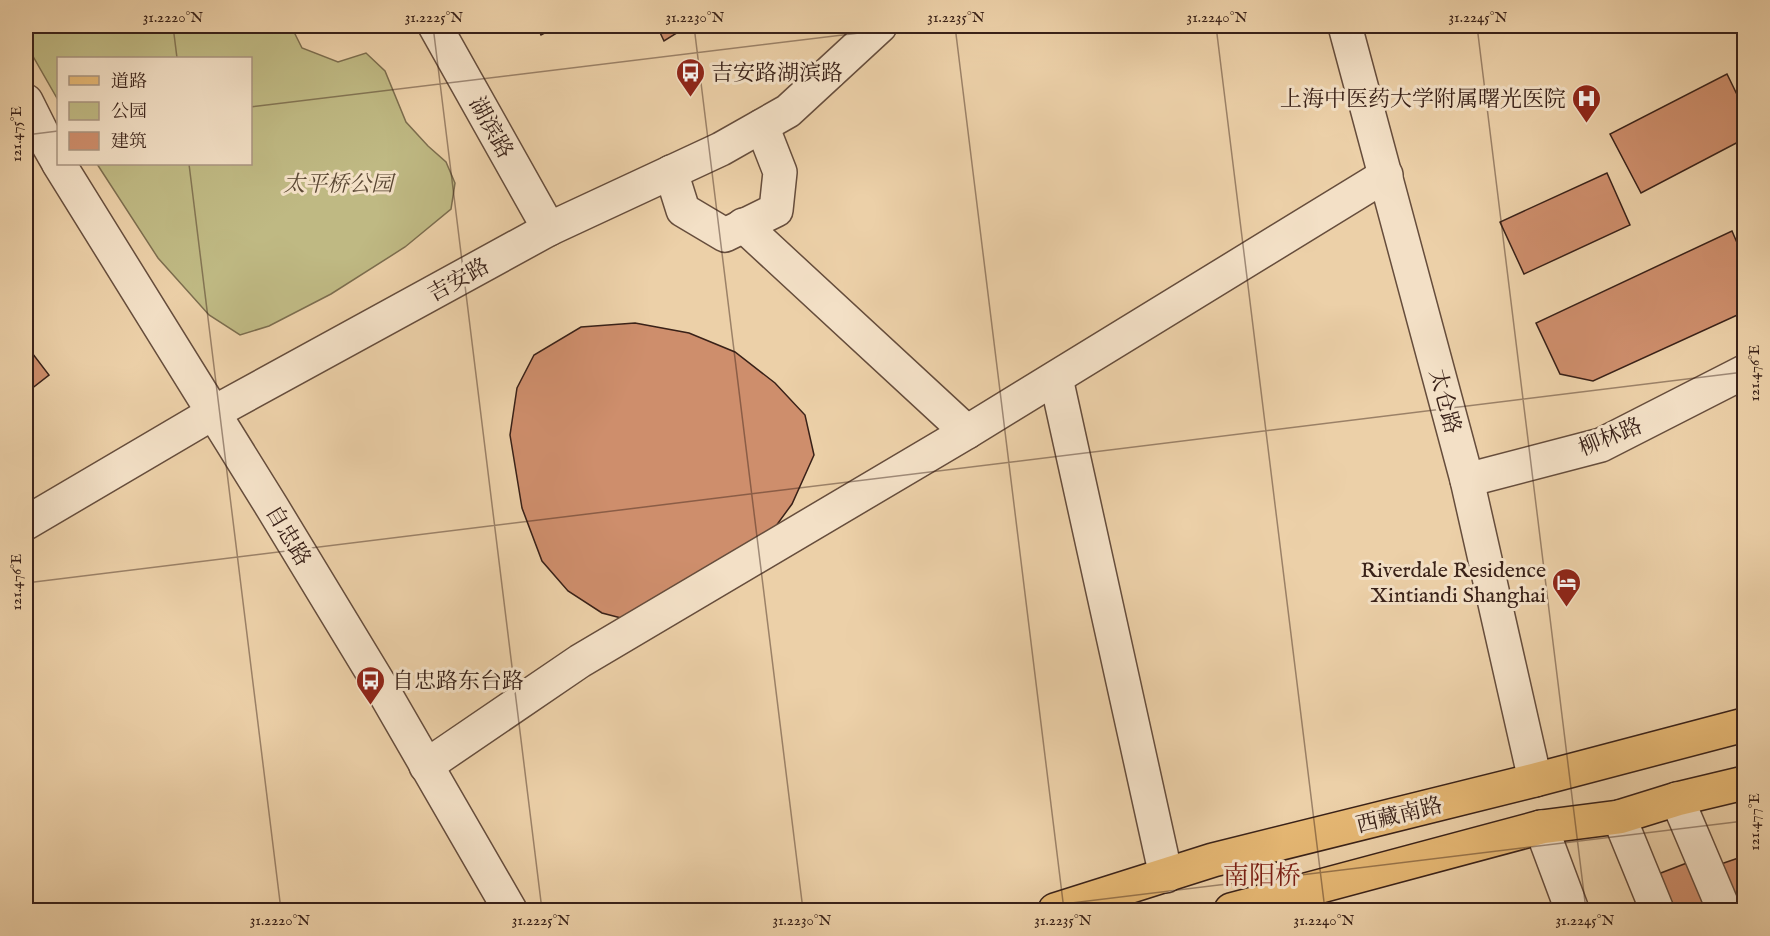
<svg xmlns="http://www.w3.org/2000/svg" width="1770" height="936" font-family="'IM FELL English','Noto Serif SC',serif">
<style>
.green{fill:#bfb983;stroke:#7c6d4e;stroke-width:1.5}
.building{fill:#ce8e6c;stroke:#392118;stroke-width:1.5}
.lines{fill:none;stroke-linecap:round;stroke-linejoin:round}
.minor-casing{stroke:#664d3c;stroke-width:36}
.major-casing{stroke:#392118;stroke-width:36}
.minor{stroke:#f3e0c6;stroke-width:33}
.major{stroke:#e6b874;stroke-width:33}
.ticks{fill:none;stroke:#392118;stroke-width:1.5;stroke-opacity:0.45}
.labels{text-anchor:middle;stroke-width:6;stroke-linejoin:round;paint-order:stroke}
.poi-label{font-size:22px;fill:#392118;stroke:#f3e0c6;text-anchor:start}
.street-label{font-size:22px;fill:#392118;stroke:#f3e0c6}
.park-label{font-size:22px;font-style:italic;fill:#5a4733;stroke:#f3e0c6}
.quarter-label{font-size:26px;fill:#7a1f14;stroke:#f3e0c6}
.neatline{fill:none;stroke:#392118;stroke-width:2}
.ticks-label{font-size:15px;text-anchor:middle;fill:#392118}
</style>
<rect width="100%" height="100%" fill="#ecd0a8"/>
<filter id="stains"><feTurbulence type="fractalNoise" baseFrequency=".00333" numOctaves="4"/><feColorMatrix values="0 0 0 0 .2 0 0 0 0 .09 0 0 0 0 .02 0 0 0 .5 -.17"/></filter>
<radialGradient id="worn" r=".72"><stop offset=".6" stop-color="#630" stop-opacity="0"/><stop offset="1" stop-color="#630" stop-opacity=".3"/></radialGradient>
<!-- green -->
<path class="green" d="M26,26H291L302,48L338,62L366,53L385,71L406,122L428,146L446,162L455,183L451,209L405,247L331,294L269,326L240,335L209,315L158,258L97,164H250V58H58V100L26,44Z"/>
<!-- building -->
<g class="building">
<path d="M537,26H558L541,35Z"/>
<path d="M657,26H688L664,41Z"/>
<path d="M1727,74L1744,109V139L1641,193L1610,134Z"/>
<path d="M1607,173L1630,225L1524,274L1500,222Z"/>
<path d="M1732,231L1744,259V312L1593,381L1560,374L1536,323Z"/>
<path d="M635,323L689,333L735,352L775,383L805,415L814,455L792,504L751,560L644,624L602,613L568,591L542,561L522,508L510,435L517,388L534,355L581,327Z"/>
<path d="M26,345L49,375L26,393Z"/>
<path d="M1744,856V910H1737L1718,865Z"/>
<path d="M1692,861L1713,910H1668L1653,876Z"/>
</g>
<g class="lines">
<defs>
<g id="minor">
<path d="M435,26L549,229"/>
<path d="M1345,26L1467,480L1535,780"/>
<path d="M26,101L46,141L58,162"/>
<path d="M59,164L272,507L380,685L510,910"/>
<path d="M671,172L683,210L725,235L776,210L780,172L762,126"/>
<path d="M743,225L967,432"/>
<path d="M1056,378L1166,876"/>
<path d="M1467,480L1601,445L1744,372"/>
<path d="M26,523L213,413L549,229L721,149L788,111L880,26"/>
<path d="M426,766L580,661L967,432L1386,175"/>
<path d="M1677,799L1724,910"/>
<path d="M1619,817L1657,910"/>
<path d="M1541,827L1572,910"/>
</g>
<g id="major">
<path d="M1055,910L1213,860L1535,780L1744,725"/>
<path d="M1231,910L1541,827L1619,817L1677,799L1744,783"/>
</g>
</defs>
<!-- minor casing -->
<use href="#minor" class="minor-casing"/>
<!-- major casing -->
<use href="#major" class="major-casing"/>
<!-- minor -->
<use href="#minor" class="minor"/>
<!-- major -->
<use href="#major" class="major"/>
</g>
<!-- ticks -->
<path class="ticks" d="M173,26L177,58M433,26L542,910M694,26L803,910M955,26L1064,910M1216,26L1325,910M1477,26L1586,910M1738,26L1744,79M250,107L917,26M26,135L58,131M189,164L281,910M26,583L1744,372M1013,910L1744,821"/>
<!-- icons -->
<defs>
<symbol id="bus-pin" viewBox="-11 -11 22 30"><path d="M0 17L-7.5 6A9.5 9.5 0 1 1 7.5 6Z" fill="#8f2418" stroke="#f3e0c6"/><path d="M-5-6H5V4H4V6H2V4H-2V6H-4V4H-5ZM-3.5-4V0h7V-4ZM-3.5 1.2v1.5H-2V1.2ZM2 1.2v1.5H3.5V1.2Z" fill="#fff"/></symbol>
<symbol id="hospital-pin" viewBox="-11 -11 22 30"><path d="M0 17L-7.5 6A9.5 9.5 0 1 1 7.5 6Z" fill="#8f2418" stroke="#f3e0c6"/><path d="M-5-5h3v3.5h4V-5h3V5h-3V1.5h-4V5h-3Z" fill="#fff"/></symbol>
<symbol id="hotel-pin" viewBox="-11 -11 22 30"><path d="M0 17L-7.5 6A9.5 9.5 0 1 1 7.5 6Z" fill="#8f2418" stroke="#f3e0c6"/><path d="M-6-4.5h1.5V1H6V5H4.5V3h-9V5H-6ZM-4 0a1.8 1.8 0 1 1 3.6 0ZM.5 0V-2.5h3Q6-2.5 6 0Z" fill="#fff"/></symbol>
</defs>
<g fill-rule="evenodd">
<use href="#bus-pin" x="674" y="56" width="33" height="45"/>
<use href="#hospital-pin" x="1570" y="82" width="33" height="45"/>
<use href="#hotel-pin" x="1550" y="566" width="33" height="45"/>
<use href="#bus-pin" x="354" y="664" width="33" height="45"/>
</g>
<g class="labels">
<!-- poi labels -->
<g class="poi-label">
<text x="711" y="80">吉安路湖滨路</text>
<text x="1566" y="106" text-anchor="end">上海中医药大学附属曙光医院</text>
<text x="1546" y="577" text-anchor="end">Riverdale Residence<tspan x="1546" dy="25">Xintiandi Shanghai</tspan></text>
<text x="392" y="688">自忠路东台路</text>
</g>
<!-- street labels -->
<g class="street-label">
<text transform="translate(492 127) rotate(61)" y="8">湖滨路</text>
<text transform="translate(458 279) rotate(-29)" y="8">吉安路</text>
<text transform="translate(1446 401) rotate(75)" y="8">太仓路</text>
<text transform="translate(1610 436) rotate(-22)" y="8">柳林路</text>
<text transform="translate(289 535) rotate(59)" y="8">自忠路</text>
<text transform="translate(1399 814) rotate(-14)" y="8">西藏南路</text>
</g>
<!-- park labels -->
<g class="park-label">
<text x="338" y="191">太平桥公园</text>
</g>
<!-- quarter labels -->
<g class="quarter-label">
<text x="1262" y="884">南阳桥</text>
</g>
</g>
<!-- margin -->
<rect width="1770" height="936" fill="none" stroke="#ecd0a8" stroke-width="66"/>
<!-- legend -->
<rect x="57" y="57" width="195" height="108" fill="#f3e0c6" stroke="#a99480" stroke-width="1.5"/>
<rect x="69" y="76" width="30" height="9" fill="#e6b874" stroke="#a99480" stroke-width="1.5"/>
<text x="111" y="87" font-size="18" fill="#392118">道路</text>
<rect x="69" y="102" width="30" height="18" fill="#bfb983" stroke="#a99480" stroke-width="1.5"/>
<text x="111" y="117" font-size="18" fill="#392118">公园</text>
<rect x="69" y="132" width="30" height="18" fill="#ce8e6c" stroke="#a99480" stroke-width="1.5"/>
<text x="111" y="147" font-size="18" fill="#392118">建筑</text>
<rect x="33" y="33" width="1704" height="870" class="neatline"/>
<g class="ticks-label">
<text x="173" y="22">31.2220°N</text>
<text x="434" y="22">31.2225°N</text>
<text x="695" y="22">31.2230°N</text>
<text x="956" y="22">31.2235°N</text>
<text x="1217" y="22">31.2240°N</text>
<text x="1478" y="22">31.2245°N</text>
<text transform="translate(16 134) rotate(-90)" y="5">121.475°E</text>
<text transform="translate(1754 373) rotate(-90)" y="5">121.476°E</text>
<text transform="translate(16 582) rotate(-90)" y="5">121.476°E</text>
<text transform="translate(1754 822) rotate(-90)" y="5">121.477°E</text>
<text x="280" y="925">31.2220°N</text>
<text x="541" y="925">31.2225°N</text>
<text x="802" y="925">31.2230°N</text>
<text x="1063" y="925">31.2235°N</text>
<text x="1324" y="925">31.2240°N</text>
<text x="1585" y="925">31.2245°N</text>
</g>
<rect width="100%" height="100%" filter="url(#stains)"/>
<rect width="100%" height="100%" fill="url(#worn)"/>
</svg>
